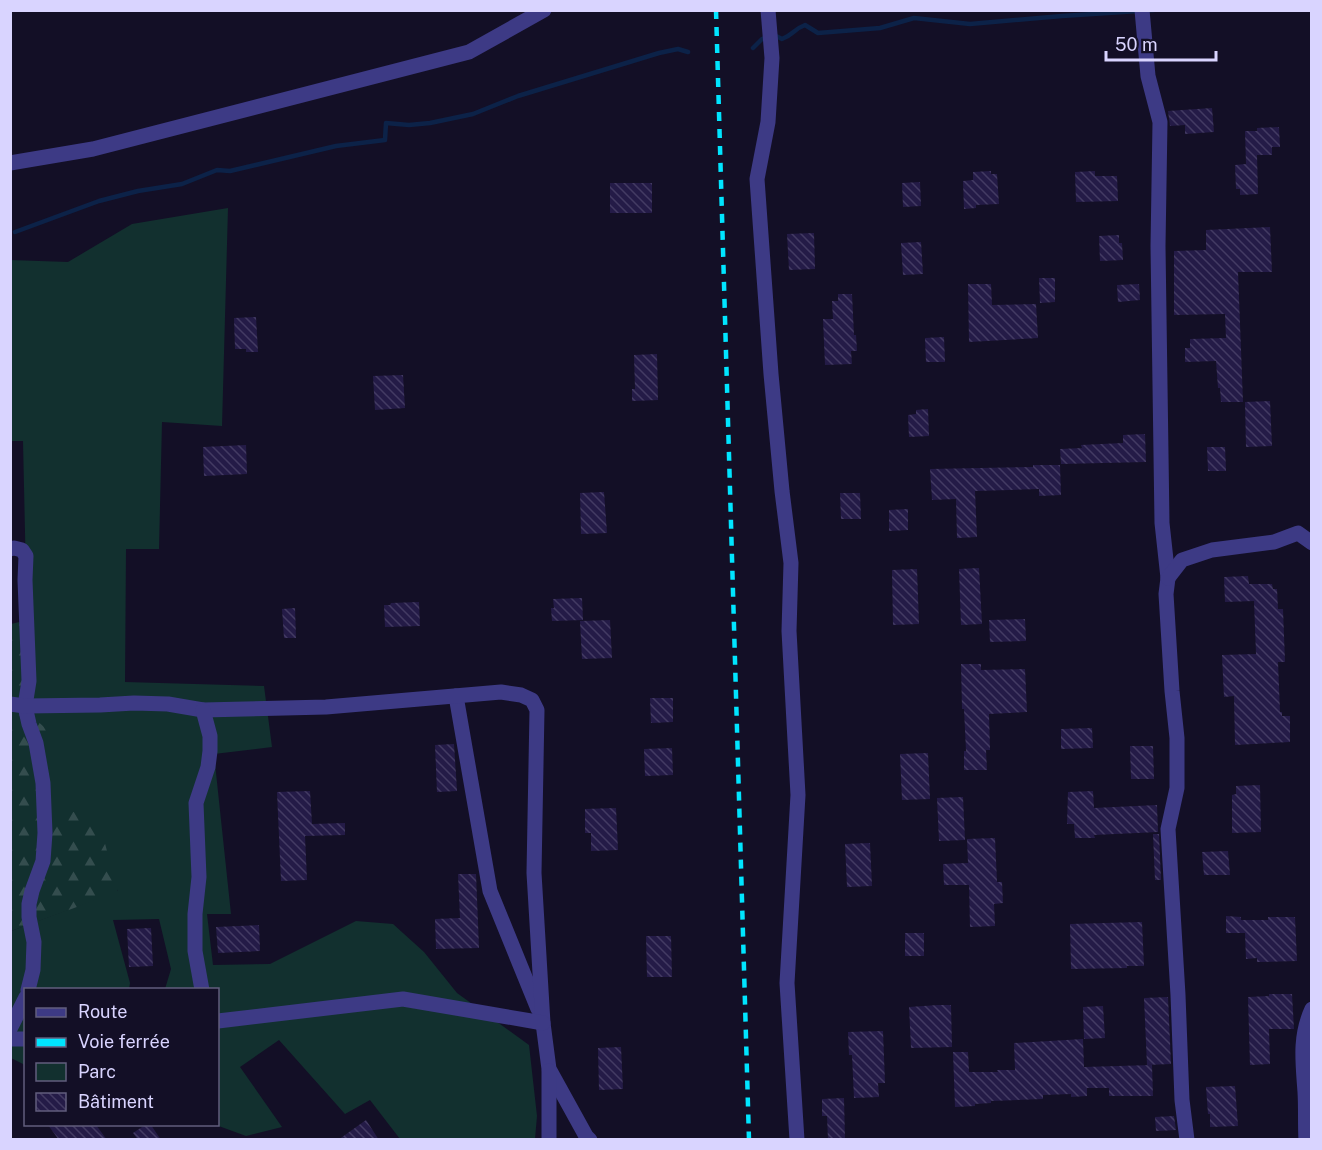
<svg xmlns="http://www.w3.org/2000/svg" width="1322" height="1150" font-family="'Public Sans',sans-serif">
<style>
.green{fill:#12302f}
.forest{fill:url(#forest-firs)}
.lines{fill:none;stroke-linecap:round;stroke-linejoin:round}
.stream{stroke:#0c2248;stroke-width:4.5}
.building{fill:url(#building-back-hatch)}
.street{stroke:#3d3a85;stroke-width:15}
.rail{stroke:#00e5ff;stroke-width:4.5;stroke-dasharray:9 8;stroke-linecap:butt}
</style>
<defs>
<pattern id="forest-firs" width="22" height="20" patternUnits="userSpaceOnUse" patternTransform="scale(1.5)"><rect width="22" height="20" fill="#12302f"/><path d="M5 1l3.5 6h-7zM16 11l3.5 6h-7z" fill="#344d4e"/></pattern>
<pattern id="building-back-hatch" width="6" height="6" patternUnits="userSpaceOnUse" patternTransform="scale(1.5)"><rect width="6" height="6" fill="#241b47"/><path d="M-1 5l2 2M0 0l6 6M5-1l2 2" fill="none" stroke="#433b63"/></pattern>
</defs>
<rect width="100%" height="100%" fill="#130f26"/>
<!-- green -->
<path class="green" d="M228,208L222,426L162,422L159,549H126L125,682L264,686L272,747L214,754L231,914H207L213,965L270,964L356,921L393,924L424,952L457,993L529,1045L537,1116L535,1139H400L370,1100L345,1114L279,1040L240,1067L282,1127L246,1136L216,1125L218,1124V990L165,989L171,969L159,919L113,920L130,983L129,989L26,990L25,1065L11,1058V931L118,891L49,814L29,714L23,441H10V260L68,262L132,224Z"/>
<!-- forest -->
<path class="forest" d="M28,620L29,714L50,732L49,814L96,810L118,892L11,931V624Z"/>
<g class="lines">
<!-- stream -->
<g class="stream">
<path d="M774,35L782,39C793,35 794,29 805,25L818,33L880,28L914,18L970,24L1062,16L1154,10"/>
<path d="M753,48L762,39L767,37"/>
<path d="M15,232L99,201L138,191L182,184L217,170L230,171L336,146L385,140L386,123L409,125L430,123L473,114L518,96L659,53L678,49L688,52"/>
</g>
</g>
<!-- building -->
<g class="building">
<path d="M1212,108L1214,132L1185,134V125L1170,126L1168,111Z"/>
<path d="M1279,127L1280,147H1272V155H1257L1258,194L1240,195V189H1236L1235,165L1246,164L1245,131H1257V128Z"/>
<path d="M991,171V174H997L999,204L976,205V208L964,209L963,181L973,180V172Z"/>
<path d="M1095,171V176H1117L1118,201L1076,202L1075,172Z"/>
<path d="M920,182L921,206L903,207L902,183Z"/>
<rect x="610" y="183" width="42" height="30"/>
<path d="M1270,227L1272,272H1238L1243,402H1221L1220,388H1218L1216,361L1185,362V348H1190V339L1226,338L1225,314L1174,315V251L1206,250V230Z"/>
<path d="M814,233L815,269L789,270L787,234Z"/>
<path d="M1119,235V243H1122L1123,260L1100,261L1099,236Z"/>
<path d="M921,242L923,274L903,275L901,243Z"/>
<path d="M1039,278H1055V302L1040,303Z"/>
<path d="M968,284H991L992,305L1036,304L1038,338L969,342Z"/>
<path d="M1139,284L1140,300L1118,302L1117,285Z"/>
<path d="M838,294H852L854,335H856L857,351H851L852,364L825,365L823,319H833L832,301H838Z"/>
<path d="M256,317L258,352H246V349H235L234,318Z"/>
<path d="M944,337L945,362H926L925,338Z"/>
<path d="M657,354L658,400L632,401V389H635L634,355Z"/>
<path d="M403,375L405,408L375,410L373,376Z"/>
<path d="M1270,401L1272,446L1246,447L1245,402Z"/>
<path d="M928,409L929,436L909,437L908,415L916,414V410Z"/>
<path d="M1145,434L1146,462L1061,464L1060,449L1082,448L1081,445L1123,443V435Z"/>
<path d="M246,445L247,474L204,476L203,447Z"/>
<path d="M1207,447H1225L1226,471H1208Z"/>
<path d="M1033,465H1060L1061,495L1039,496V489L975,491L977,537L957,538L956,499L932,500L930,469L1033,467Z"/>
<path d="M604,492L607,533L581,534L580,493Z"/>
<path d="M840,493H860L861,519H841Z"/>
<path d="M908,509V530L889,531V510Z"/>
<path d="M979,568L982,624L961,625L959,569Z"/>
<path d="M917,569L919,624L893,625L892,570Z"/>
<path d="M1248,576L1249,584H1272L1273,589H1277L1278,609H1283L1285,662H1278L1280,712H1282V716H1290V742L1235,745L1234,696L1224,697L1222,655L1256,654L1254,601L1225,602L1224,577Z"/>
<path d="M582,598L583,620L552,621L551,608H554L553,599Z"/>
<path d="M419,602L420,626L385,627L384,605H390L391,603Z"/>
<path d="M295,608L296,638H284L282,609Z"/>
<path d="M1025,619L1026,641L990,642L989,620Z"/>
<path d="M610,620L612,658L582,659L580,621Z"/>
<path d="M961,664H981V670L1025,669L1027,712L989,714L990,750H986L987,770H964V751H966L964,709H962Z"/>
<path d="M650,698H673V722L651,723Z"/>
<path d="M1092,728L1093,748L1061,749V729Z"/>
<path d="M454,744L457,791L437,792L435,745Z"/>
<path d="M1130,746H1153L1154,779H1131Z"/>
<path d="M672,748L673,775L645,776L644,749Z"/>
<path d="M928,753L930,799L902,800L900,754Z"/>
<path d="M1260,785L1261,832L1232,833V795L1236,794V786Z"/>
<path d="M310,791L312,824L345,823V835L305,836L307,880L281,881L277,792Z"/>
<path d="M1093,791L1094,808L1157,805L1158,832L1094,835L1095,838H1075L1074,824H1067L1068,792Z"/>
<path d="M963,797L965,840L939,841L937,798Z"/>
<path d="M616,808L618,850L591,851V833H585V809Z"/>
<path d="M1153,834H1159L1161,880H1155Z"/>
<path d="M995,838L997,882H1002L1003,903L994,904L995,926L970,927L969,885H944L943,864L968,863L967,839Z"/>
<path d="M870,843L872,886L847,887L845,844Z"/>
<path d="M1228,851L1230,875H1204L1202,852Z"/>
<path d="M458,874H476L479,948L436,949L435,919L460,918Z"/>
<path d="M1226,916L1241,917V920H1268V917H1295L1297,961L1257,962V958L1246,959L1245,933H1226Z"/>
<path d="M1142,922L1144,966H1127V968L1071,969L1070,924Z"/>
<path d="M259,925L260,951L218,953L216,927Z"/>
<path d="M151,928L153,966L129,967L127,929Z"/>
<rect x="905" y="933" width="19" height="23"/>
<path d="M646,936H671L672,977H647Z"/>
<path d="M1269,994H1292L1294,1029H1269L1270,1064L1250,1065L1248,997L1269,996Z"/>
<path d="M1168,997L1171,1064L1147,1065L1144,998Z"/>
<path d="M938,1005H951L952,1047L911,1048L909,1007Z"/>
<path d="M1103,1006L1105,1038L1084,1039L1083,1007Z"/>
<path d="M883,1031L885,1083H878L879,1097L854,1098L852,1055H849L848,1032Z"/>
<path d="M1083,1039L1084,1067L1152,1065L1153,1096H1109V1088H1087V1096L1071,1097V1094L1043,1095V1099L991,1101V1103L975,1104V1106L955,1107L953,1052H968L969,1072H998L997,1070H1015L1014,1043Z"/>
<path d="M621,1047L623,1089L599,1090L598,1048Z"/>
<path d="M1235,1086L1238,1126L1210,1127V1114H1208L1206,1087Z"/>
<path d="M844,1098L845,1140H828L827,1116H822V1099Z"/>
<path d="M1174,1116L1176,1130L1156,1131L1155,1117Z"/>
<path d="M366,1120L379,1140H338Z"/>
<path d="M48,1125H96L107,1140H59Z"/>
<path d="M145,1125H151L161,1140H138L133,1133Z"/>
</g>
<g class="lines">
<!-- street -->
<g class="street">
<path d="M768,10L772,58L768,122L757,179L771,374L782,491L791,563L789,631L798,795L787,983L797,1140"/>
<path d="M1142,10L1148,76L1160,122L1158,246L1162,523L1168,578L1166,594L1172,691L1177,738V788L1168,829L1178,995L1182,1100L1187,1140"/>
<path d="M10,163L93,149L469,52L544,10"/>
<path d="M10,549L14,548L22,550L26,556L25,580L29,681L25,706L29,724L36,743L43,783L45,833L43,861L32,891L29,904V917L34,942L33,970L28,990"/>
<path d="M1168,578L1182,560L1212,550L1274,542L1298,533L1312,543"/>
<path d="M456,696L490,891L538,1009"/>
<path d="M10,704L25,706L100,705L134,703L168,704L203,710L326,707L501,692L521,695L532,700L537,710L534,873L543,1023L549,1069L586,1136L590,1140"/>
<path d="M202,990L195,951V914L199,877L196,803L208,767L210,751V736L203,710"/>
<path d="M218,1021L403,999L543,1023"/>
<path d="M10,1029L26,997"/>
<path d="M10,1039H26"/>
<path d="M549,1140V1071"/>
<path d="M1306,1140C1305,1124 1306,1108 1305,1092C1303,1063 1299,1037 1312,1009"/>
</g>
<!-- rail -->
<path class="rail" d="M716,10L749,1140"/>
</g>
<!-- border -->
<rect width="1322" height="1150" fill="none" stroke="#d9d4ff" stroke-width="24"/>
<!-- legend -->
<rect x="24" y="988" width="195" height="138" fill="#130f26" stroke="#625e7d" stroke-width="1.5"/>
<rect x="36" y="1008" width="30" height="9" fill="#3d3a85" stroke="#625e7d" stroke-width="1.5"/>
<text x="78" y="1018" font-size="18" fill="#d9d4ff">Route</text>
<rect x="36" y="1038" width="30" height="9" fill="#00e5ff" stroke="#625e7d" stroke-width="1.5"/>
<text x="78" y="1048" font-size="18" fill="#d9d4ff">Voie ferrée</text>
<rect x="36" y="1063" width="30" height="18" fill="#12302f" stroke="#625e7d" stroke-width="1.5"/>
<text x="78" y="1078" font-size="18" fill="#d9d4ff">Parc</text>
<rect x="36" y="1093" width="30" height="18" fill="url(#building-back-hatch)" stroke="#625e7d" stroke-width="1.5"/>
<text x="78" y="1108" font-size="18" fill="#d9d4ff">Bâtiment</text>
<!-- scale -->
<path d="M1106 51v9h110v-9" fill="none" stroke="#d9d4ff" stroke-width="3"/>
<text x="1115" y="51" font-size="18" fill="#d9d4ff" stroke="#130f26" stroke-width="4.5" paint-order="stroke">50 m</text>
</svg>
